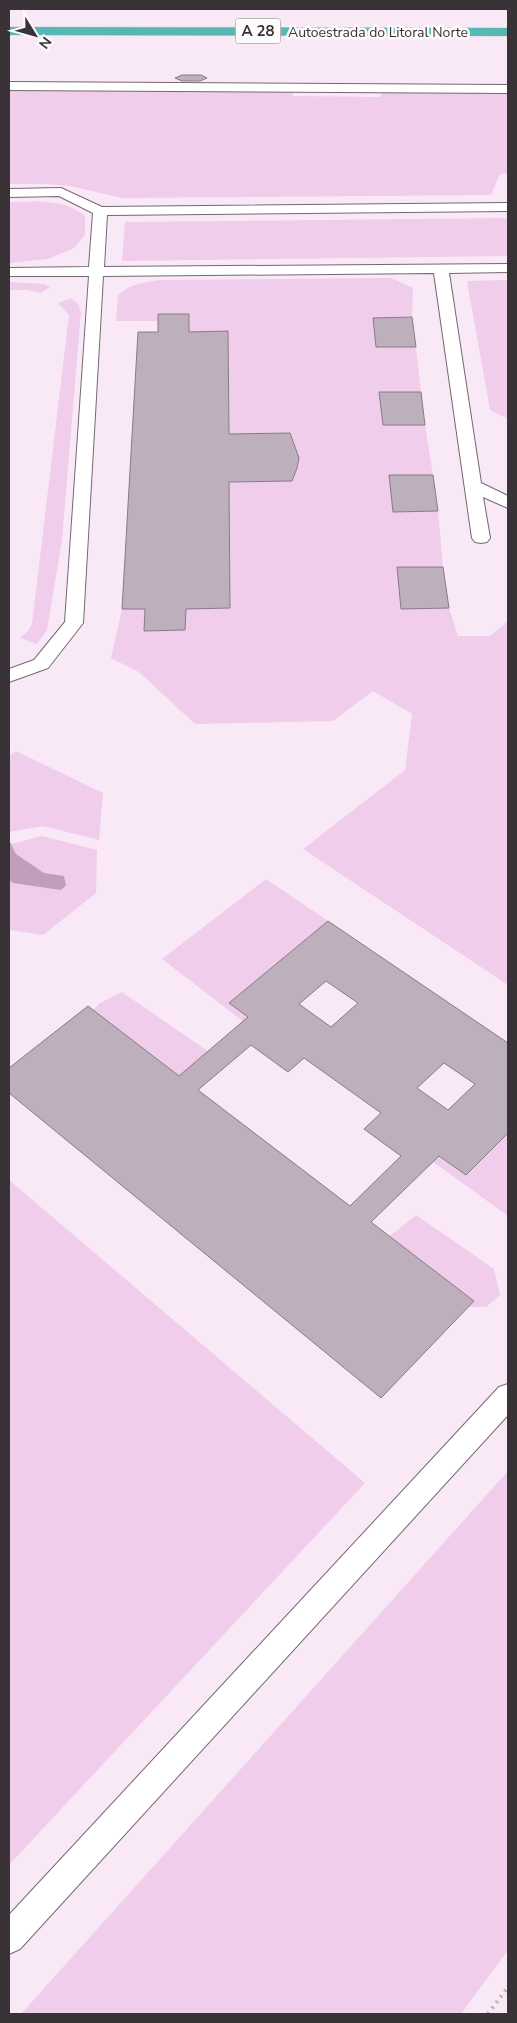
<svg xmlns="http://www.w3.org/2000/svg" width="517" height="2023" font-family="'Nunito Sans',sans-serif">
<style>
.green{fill:#f0cdeb}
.forest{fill:#c19ebc}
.building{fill:#bdafbb;stroke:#887b86;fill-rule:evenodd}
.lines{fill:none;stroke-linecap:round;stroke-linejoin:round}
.lane-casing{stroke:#756873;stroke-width:2}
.highway-casing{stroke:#d3d2d3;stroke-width:1}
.path{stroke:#b8acb6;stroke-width:4;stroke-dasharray:2 5;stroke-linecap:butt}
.lane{fill:#fff;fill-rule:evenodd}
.highway{fill:#54b9b3;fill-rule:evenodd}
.labels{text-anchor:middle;stroke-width:5;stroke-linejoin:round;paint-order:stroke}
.far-street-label{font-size:14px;fill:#393338;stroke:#fefbfd}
.shield{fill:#fefbfd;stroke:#746f73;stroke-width:1}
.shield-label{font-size:15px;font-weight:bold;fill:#393338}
</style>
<rect width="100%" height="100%" fill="#f9e9f6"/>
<!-- green -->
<g class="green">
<path d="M9,89L292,92L293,96L381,97L382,92L508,93V174H500L491,195L122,198L70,186L46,184H9Z"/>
<path d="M9,202C36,202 63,198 85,216V235L74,248L48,259L9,263Z"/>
<path d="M507,218L508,256L122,261L125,222Z"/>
<path d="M391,278L413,288L412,317L374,318L376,347H416L421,392H380L383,425H425L433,475H389L394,512L438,511L443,567L402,609L449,608L458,636H490L508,621V985L303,849L405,770L412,714L373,691L333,721L195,724L139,672L111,658L122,609H145V631L185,630L186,609L230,608L229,482L292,481C300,463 298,451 290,433L229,434L228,331L189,332V314H158V321H116L118,295C130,284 144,282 160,280Z"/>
<path d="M508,280V419L490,410L467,281Z"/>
<path d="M9,282L44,284L50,287L41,293L27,290H9Z"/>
<path d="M71,298L78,304L81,312L62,540L47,630L37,644L20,638L28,631L32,624L69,315L58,303Z"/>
<path d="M16,751L103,793L99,840L43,826L9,832V756Z"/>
<path d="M42,836L97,850L96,893L43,935L9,930V840L11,844Z"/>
<path d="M266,879L328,921L229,1003L248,1017L244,1022L162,959Z"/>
<path d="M122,992L209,1052L179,1076L93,1010L100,1003Z"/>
<path d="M508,1133V1216L432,1161L439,1156L466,1175Z"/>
<path d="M9,1180L365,1483L9,1865Z"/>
<path d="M416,1215L494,1269L500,1295L486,1307H467L473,1300L390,1236Z"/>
<path d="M508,1471V1950L461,2014H21Z"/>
</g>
<!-- forest -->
<path class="forest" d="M9,840L16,854L44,873L64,876L66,885L61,890L13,883L9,880Z"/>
<!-- building -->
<g class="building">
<path d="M182,75H201L207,78L200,81H182L175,78Z"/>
<path d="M158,314H189V332L228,331L229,434L290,433L299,458L297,468L292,481L229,482L230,608L186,609L185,630L144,631L145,609H122L138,332H158Z"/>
<path d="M412,317L416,347H376L373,318Z"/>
<path d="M379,392H421L425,425H383Z"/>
<path d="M389,475H433L438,511L393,512Z"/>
<path d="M397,567H443L449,608L401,609Z"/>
<path d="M328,921L508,1043V1133L466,1175L439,1156L371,1222L474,1301L381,1398L9,1093V1068L88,1006L179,1076L248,1017L229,1003ZM326,981L358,1003L331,1027L299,1004ZM251,1045L288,1072L304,1058L381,1113L364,1129L401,1156L350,1206L198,1090ZM444,1063L475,1084L448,1110L417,1088Z"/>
</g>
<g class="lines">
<defs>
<g id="lane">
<path d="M9,82L508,85V93L9,90Z"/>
<path d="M61,188L102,207L508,203V211L107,215L104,267L508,264V272L449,273L481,483L508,496V508L483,497L490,538L487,542L481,543L475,542L472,538L434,273L103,276L83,623L48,668L9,682V669L34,660L65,622L89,276H9V268L89,267L93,213L59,196L9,197V189Z"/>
<path d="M508,1384V1415L20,1949L9,1954V1915L499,1387Z"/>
</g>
<path id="highway" d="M9,27L508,28V36L9,35Z"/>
</defs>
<!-- lane casing -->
<use href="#lane" class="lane-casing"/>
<!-- highway casing -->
<use href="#highway" class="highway-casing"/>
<!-- path -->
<path class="path" d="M488,2014L508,1987"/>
<!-- lane -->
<use href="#lane" class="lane"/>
<!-- highway -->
<use href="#highway" class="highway"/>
</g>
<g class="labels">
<!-- far-street labels -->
<g class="far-street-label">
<text x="378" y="37">Autoestrada do Litoral Norte</text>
</g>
<!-- shield labels -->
<rect class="shield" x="235.5" y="18.5" width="45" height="25" rx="4"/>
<g class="shield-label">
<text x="258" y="36">A 28</text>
</g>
</g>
<!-- border -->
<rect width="517" height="2023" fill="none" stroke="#393338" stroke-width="20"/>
<!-- north arrow -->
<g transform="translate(35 35) rotate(127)" stroke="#fefbfd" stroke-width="4" paint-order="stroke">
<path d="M0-4L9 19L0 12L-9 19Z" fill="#393338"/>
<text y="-8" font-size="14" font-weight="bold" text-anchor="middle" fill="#393338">N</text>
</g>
</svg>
